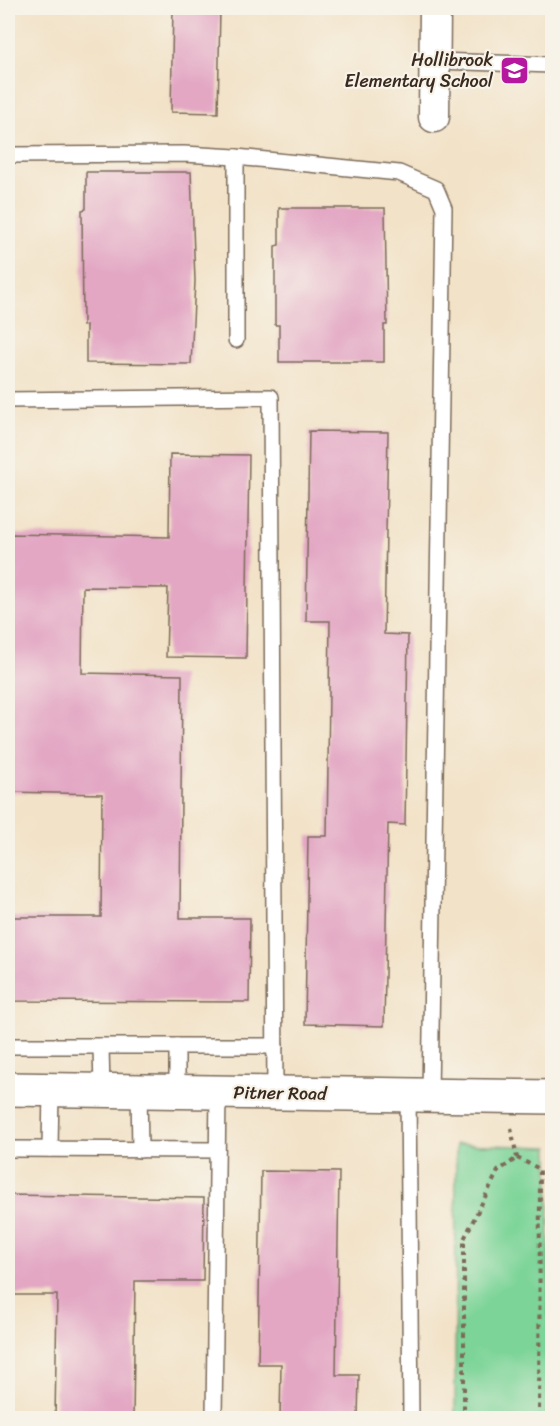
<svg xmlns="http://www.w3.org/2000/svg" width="560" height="1426" font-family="Sriracha,sans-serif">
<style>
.green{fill:#7cd498;stroke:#5c7f5b;stroke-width:1.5}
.building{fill:#e3a7c4}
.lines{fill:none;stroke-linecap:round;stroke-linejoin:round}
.lane-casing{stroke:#7b6a59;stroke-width:18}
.street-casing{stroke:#7b6a59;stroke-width:33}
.secondary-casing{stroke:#7b6a59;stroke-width:36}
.path{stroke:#7b6a59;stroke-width:4;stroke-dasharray:4.5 4.5;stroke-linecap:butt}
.lane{stroke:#fff;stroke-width:15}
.street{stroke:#fff;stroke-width:30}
.secondary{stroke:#fff;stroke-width:33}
.labels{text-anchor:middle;stroke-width:4.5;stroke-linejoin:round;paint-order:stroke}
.poi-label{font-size:18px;fill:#3b2a1e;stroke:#f7f3e8;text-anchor:end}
.street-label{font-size:18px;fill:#3b2a1e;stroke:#f7f3e8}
</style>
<rect width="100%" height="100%" fill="#f7f3e8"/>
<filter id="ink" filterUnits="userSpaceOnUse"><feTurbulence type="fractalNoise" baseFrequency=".0167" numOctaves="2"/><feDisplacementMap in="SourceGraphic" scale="12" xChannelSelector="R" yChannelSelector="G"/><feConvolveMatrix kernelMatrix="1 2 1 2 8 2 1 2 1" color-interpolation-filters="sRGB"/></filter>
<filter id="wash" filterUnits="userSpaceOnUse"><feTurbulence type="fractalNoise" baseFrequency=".008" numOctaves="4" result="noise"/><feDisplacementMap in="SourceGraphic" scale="24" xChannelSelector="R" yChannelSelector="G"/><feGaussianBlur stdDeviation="1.35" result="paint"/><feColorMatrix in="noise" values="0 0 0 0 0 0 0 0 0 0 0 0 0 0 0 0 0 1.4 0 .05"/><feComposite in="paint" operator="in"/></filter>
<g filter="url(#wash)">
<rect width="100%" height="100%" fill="#f2e2c7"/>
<!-- green -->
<path class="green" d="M456,1144L549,1147V1418H455Z"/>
<g id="blocks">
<!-- building -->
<g class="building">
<path d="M173,8H220L218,113L171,112Z"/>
<path d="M86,172H191L195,281L191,364L86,363V325L83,326L82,210L86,209Z"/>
<path d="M279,208H385L387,325H384V362H279V325H275V246L279,245Z"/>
<path d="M309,431L388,432L384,634L408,635L405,825L388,824L384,1026L305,1024L308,836H327L330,621H306Z"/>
<path d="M170,454L249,455L246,658L166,657L168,588L83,587L82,673L182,675L180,918H250L249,1002L8,1001V917H101L102,794L8,792V534L169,537Z"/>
<path d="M261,1171L339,1172L336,1375H359L358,1419H280L281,1364H258Z"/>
<path d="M8,1195L204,1198L203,1281H135L133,1419H55L57,1295H8Z"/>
</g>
</g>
</g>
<g filter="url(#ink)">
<use href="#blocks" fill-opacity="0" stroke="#7b6a59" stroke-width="1.5"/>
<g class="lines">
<defs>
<g id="lane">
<path d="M436,61L552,65"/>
<path d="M8,155L184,154L236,157L399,173L436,189L444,208L430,1095"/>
<path d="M236,157V340"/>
<path d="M8,400L271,397L275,1092"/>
<path d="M8,1046H275"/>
<path d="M101,1046L102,1090"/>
<path d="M177,1046V1091"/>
<path d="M139,1091L140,1150"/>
<path d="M408,1094L411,1418"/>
<path d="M8,1149L217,1150"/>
<path d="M50,1149L51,1090"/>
<path d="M214,1418L218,1092"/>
</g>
<path id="street" d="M434,117L435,8"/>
<path id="secondary" d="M8,1089L552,1097"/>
</defs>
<!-- lane casing -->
<use href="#lane" class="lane-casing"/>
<!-- street casing -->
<use href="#street" class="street-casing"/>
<!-- secondary casing -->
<use href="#secondary" class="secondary-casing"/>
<!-- path -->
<g class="path">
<path d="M511,1128L517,1158"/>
<path d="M517,1158L540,1169L539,1418"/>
<path d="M464,1418V1239L498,1171L517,1158"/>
</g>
<!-- lane -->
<use href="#lane" class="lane"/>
<!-- street -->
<use href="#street" class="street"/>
<!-- secondary -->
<use href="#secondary" class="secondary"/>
</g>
</g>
<!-- icons -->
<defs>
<symbol id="school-square" viewBox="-11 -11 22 22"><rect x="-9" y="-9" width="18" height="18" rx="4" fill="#b5179e" stroke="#f7f3e8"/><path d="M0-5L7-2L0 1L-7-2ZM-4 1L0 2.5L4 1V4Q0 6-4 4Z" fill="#fff"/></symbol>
</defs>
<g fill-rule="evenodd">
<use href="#school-square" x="498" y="54" width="33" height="33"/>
</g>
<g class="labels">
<!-- poi labels -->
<g class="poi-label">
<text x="493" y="66">Hollibrook<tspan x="493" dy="21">Elementary School</tspan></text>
</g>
<!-- street labels -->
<g class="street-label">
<text transform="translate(280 1093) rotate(1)" y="6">Pitner Road</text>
</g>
</g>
<!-- margin -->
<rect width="560" height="1426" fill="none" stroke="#f7f3e8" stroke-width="30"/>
</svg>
